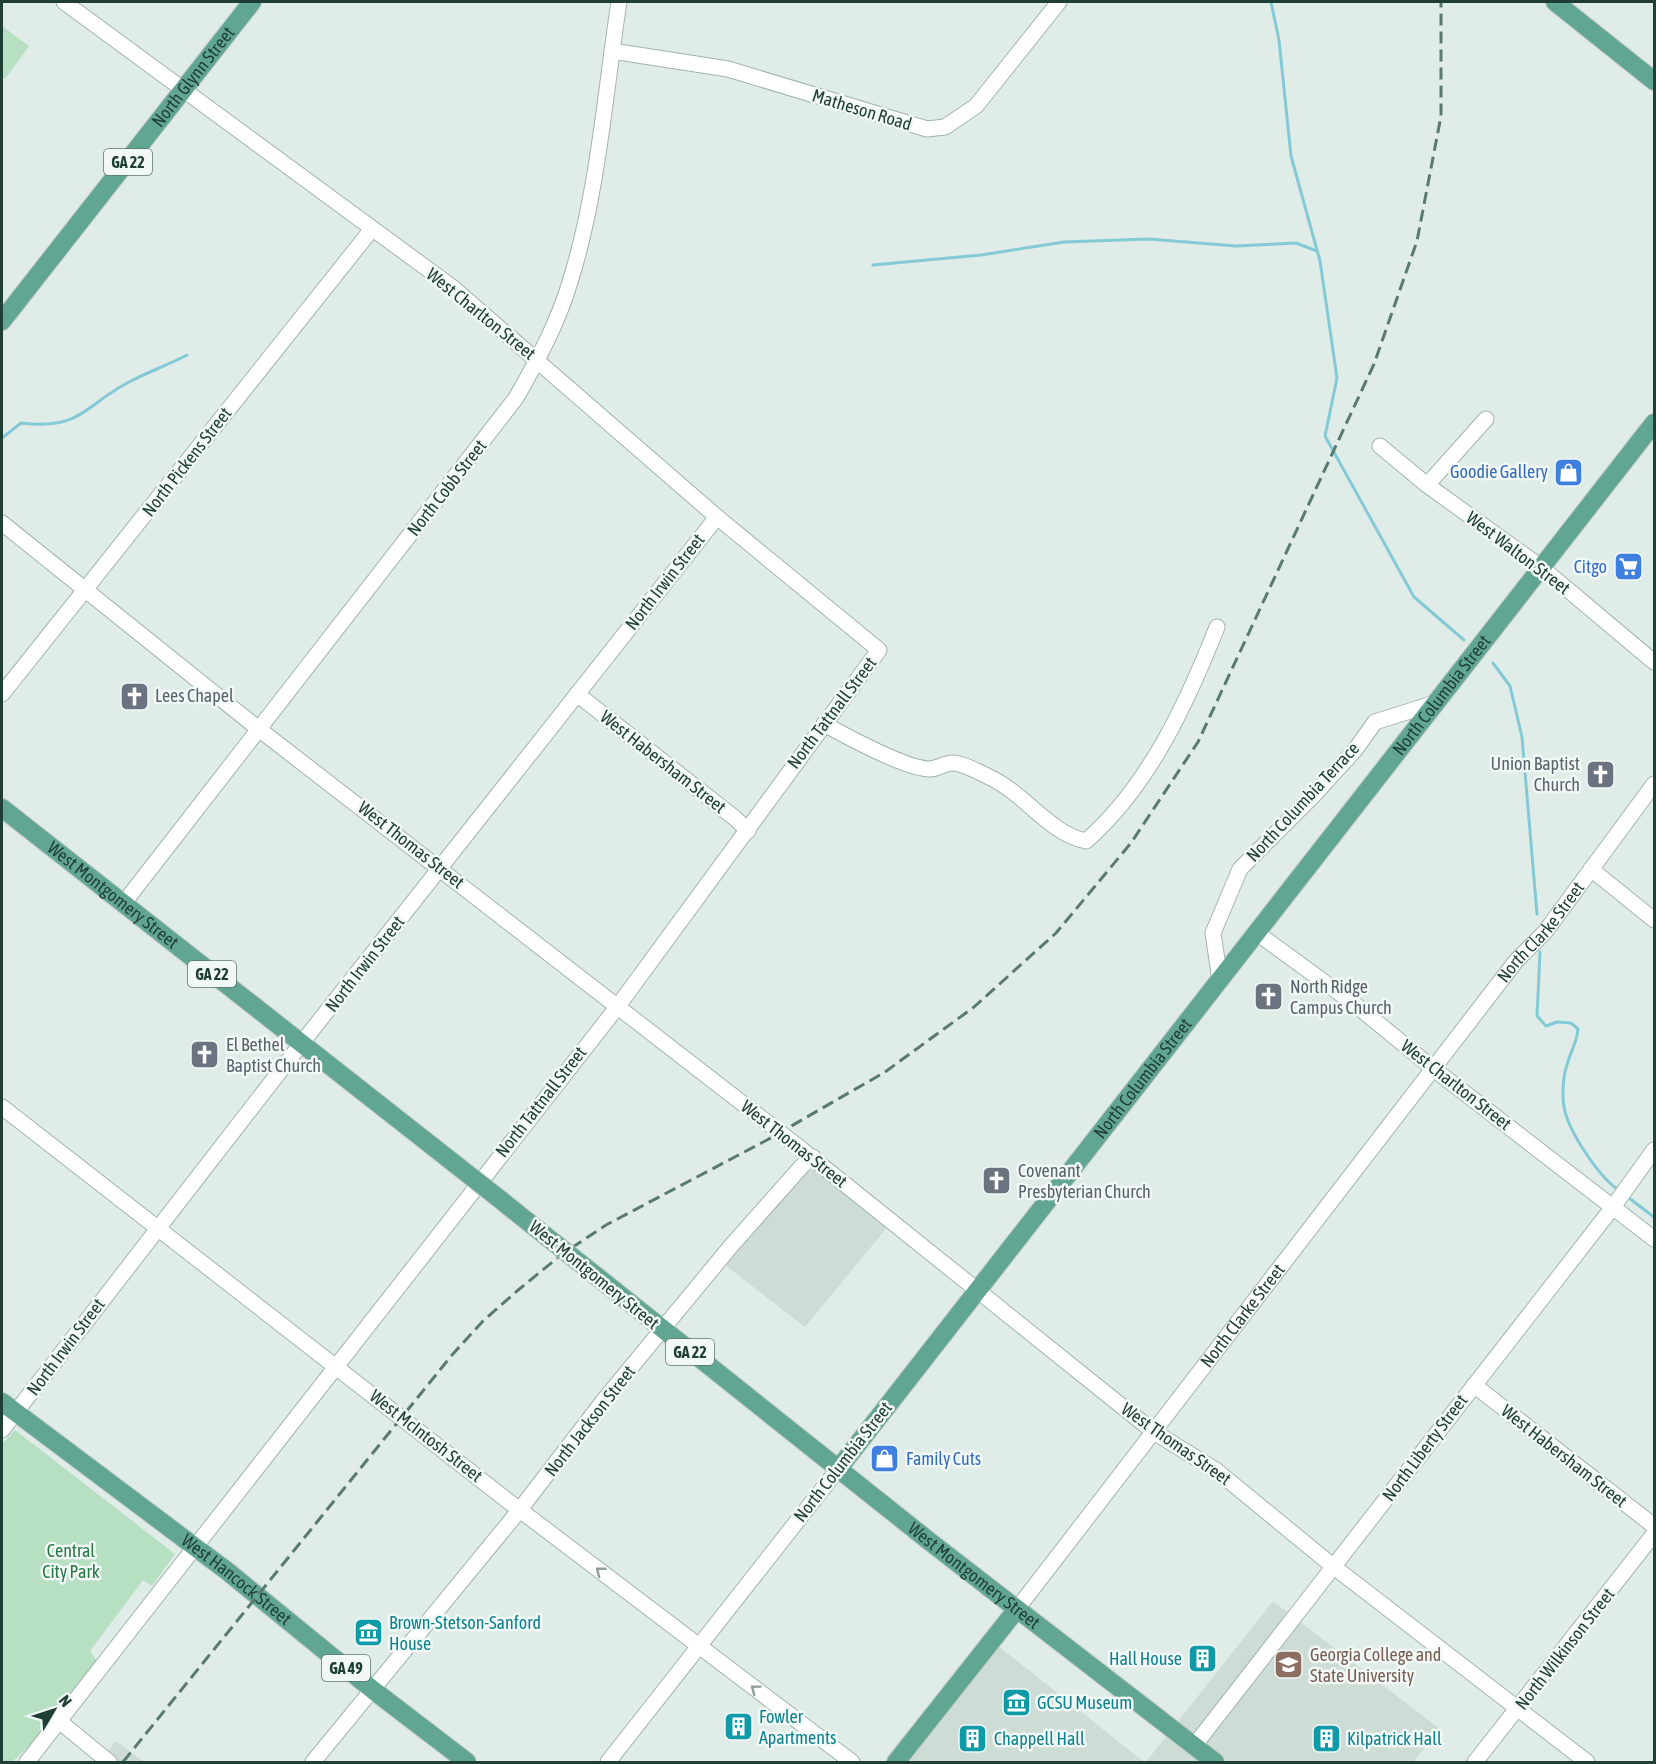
<svg xmlns="http://www.w3.org/2000/svg" width="1656" height="1764" font-family="'Asap Condensed',sans-serif">
<style>
.built{fill:#cedcd6}
.green{fill:#b7dfc2}
.lines{fill:none;stroke-linecap:round;stroke-linejoin:round}
.stream{stroke:#84cad6;stroke-width:3}
.minor-casing{stroke:#a2b4ae;stroke-width:17}
.major-casing{stroke:#c0c9c6;stroke-width:20}
.minor{stroke:#fff;stroke-width:15}
.major{stroke:#61a593;stroke-width:18}
.rail{stroke:#5a7a71;stroke-width:3;stroke-dasharray:12 6;stroke-linecap:butt}
.minor-bridge-casing{stroke:#a2b4ae;stroke-width:17;stroke-linecap:butt}
.major-bridge-casing{stroke:#c0c9c6;stroke-width:20;stroke-linecap:butt}
.minor-bridge{stroke:#fff;stroke-width:15}
.major-bridge{stroke:#61a593;stroke-width:18}
.oneway{stroke:#8f9e9a}
.labels{text-anchor:middle;stroke-width:5;stroke-linejoin:round;paint-order:stroke}
.shield{fill:#f1f8f5;stroke:#5e766f;stroke-width:1.5}
.shield-label{font-size:16px;font-weight:bold;fill:#1f3e35}
.street-label{font-size:18px;fill:#1f3e35;stroke:#f1f8f5}
.shop-label{font-size:18px;fill:#366cbe;stroke:#f1f8f5;text-anchor:end}
.worship-label{font-size:18px;fill:#5b616d;stroke:#f1f8f5;text-anchor:start}
.park-label{font-size:18px;fill:#277845;stroke:#f1f8f5}
.culture-label{font-size:18px;fill:#0d838f;stroke:#f1f8f5;text-anchor:start}
.education-label{font-size:18px;fill:#785e54;stroke:#f1f8f5;text-anchor:start}
</style>
<rect width="100%" height="100%" fill="#e0ece7"/>
<!-- built -->
<g class="built">
<path d="M817,1167L889,1225L805,1327L725,1265L801,1176Z"/>
<path d="M1273,1601L1440,1729L1413,1762H1146Z"/>
<path d="M987,1637L1144,1762H890Z"/>
<path d="M116,1741L144,1762H99Z"/>
</g>
<!-- green -->
<g class="green">
<path d="M2,26L29,46L5,79L2,77Z"/>
<path d="M15,1430L175,1554L152,1586L143,1580L90,1651L97,1661L44,1731L12,1762H2V1444Z"/>
</g>
<g class="lines">
<!-- stream -->
<g class="stream">
<path d="M1271,2L1279,40L1291,156L1320,261L1337,378L1325,436L1414,597L1464,640"/>
<path d="M873,265L981,255L1064,242L1149,239L1236,246L1296,243L1317,251"/>
<path d="M2,438L21,423C82,430 83,406 129,382C148,372 168,365 187,355"/>
<path d="M1493,663L1510,686L1522,737L1537,914"/>
<path d="M1540,952L1537,1016L1546,1026L1557,1022L1571,1023L1578,1029C1577,1043 1570,1052 1567,1065C1563,1075 1562,1096 1564,1107C1568,1131 1598,1175 1617,1189"/>
<path d="M1629,1198L1654,1217"/>
</g>
<defs>
<g id="minor">
<path d="M612,51L728,69L927,129L945,127L976,106L1059,2"/>
<path d="M1380,446L1427,485L1542,568L1654,662"/>
<path d="M1427,485L1486,419"/>
<path d="M2,523L260,730L751,1110"/>
<path d="M2,694L372,229"/>
<path d="M577,694L736,819L748,831"/>
<path d="M824,724C846,736 906,769 930,769C937,769 945,763 952,763C963,763 981,773 991,778C1025,794 1050,834 1086,841C1149,786 1187,703 1217,627"/>
<path d="M1591,869L1654,920"/>
<path d="M123,904L516,398C537,361 558,323 570,282C598,193 605,93 619,2"/>
<path d="M1257,933L1357,1006L1435,1070L1654,1239"/>
<path d="M1220,980L1213,933L1240,869L1312,797L1355,750L1375,722L1438,702"/>
<path d="M2,1107L508,1501L852,1762"/>
<path d="M801,1149L1154,1432L1217,1471L1334,1567L1587,1762"/>
<path d="M1474,1385L1654,1526"/>
<path d="M2,1430L301,1044L717,517"/>
<path id="s1" d="M1017,1609L1516,961L1545,932L1654,784"/>
<path d="M59,1721L109,1762"/>
<path d="M1194,1746L1613,1207L1654,1150"/>
<path d="M27,1762L618,1006L879,650L717,517L452,287L64,2"/>
<path d="M313,1762L518,1512L604,1400L731,1246L802,1166L813,1157"/>
<path d="M608,1762L839,1468"/>
<path d="M1475,1762L1654,1534"/>
</g>
<g id="major">
<path d="M1555,2L1654,81"/>
<path id="s2" d="M2,321L252,2"/>
<path id="s3" d="M2,808L455,1164"/>
<path d="M497,1197L537,1229"/>
<path id="s4" d="M590,1271L929,1541L1215,1762"/>
<path id="s5" d="M2,1402L227,1571L373,1690L467,1762"/>
<path id="s6" d="M839,1468L1654,423"/>
<path d="M896,1762L1017,1609"/>
</g>
</defs>
<!-- minor casing -->
<use href="#minor" class="minor-casing"/>
<!-- major casing -->
<use href="#major" class="major-casing"/>
<!-- minor -->
<use href="#minor" class="minor"/>
<!-- major -->
<use href="#major" class="major"/>
<!-- rail -->
<path class="rail" d="M123,1762L452,1355L483,1321L517,1291L561,1255L606,1225L767,1140L885,1072L974,1007L1056,933L1131,843L1198,742L1374,364L1417,241L1441,116V2"/>
<defs>
<path id="minor-bridge" d="M751,1110L801,1149"/>
<g id="major-bridge">
<path d="M455,1164L497,1197"/>
<path d="M537,1229L590,1271"/>
</g>
</defs>
<!-- minor-bridge casing -->
<use href="#minor-bridge" class="minor-bridge-casing"/>
<!-- major-bridge casing -->
<use href="#major-bridge" class="major-bridge-casing"/>
<!-- minor-bridge -->
<use href="#minor-bridge" class="minor-bridge"/>
<!-- major-bridge -->
<use href="#major-bridge" class="major-bridge"/>
</g>
<!-- one-way arrows -->
<defs><path id="oneway-chevron" d="M-2-3.5L2.5 0L-2 3.5" fill="none" stroke-width="1.6" stroke-linecap="round" stroke-linejoin="round" transform="scale(1.5)"/></defs>
<g class="oneway">
<use href="#oneway-chevron" transform="translate(600 1571) rotate(-142)"/>
<use href="#oneway-chevron" transform="translate(755 1689) rotate(-143)"/>
</g>
<!-- icons -->
<defs>
<symbol id="shop-square" viewBox="-11 -11 22 22"><rect x="-9" y="-9" width="18" height="18" rx="4" fill="#3f7fe0" stroke="#f1f8f5"/><path d="M-5-2.5h2.3a2.7 3.5 0 0 1 5.4 0H5L5.5 6h-11ZM-1.5-2.5h3a1.5 2.3 0 0 0-3 0Z" fill="#fff"/></symbol>
<symbol id="supermarket-square" viewBox="-11 -11 22 22"><rect x="-9" y="-9" width="18" height="18" rx="4" fill="#3f7fe0" stroke="#f1f8f5"/><path d="M-6-5.5h2.5l.6 2H6L4.5 2H-2.5L-4.4-4H-6ZM-1.5 3.2a1.3 1.3 0 1 0 .1 0ZM3 3.2a1.3 1.3 0 1 0 .1 0Z" fill="#fff"/></symbol>
<symbol id="church-square" viewBox="-11 -11 22 22"><rect x="-9" y="-9" width="18" height="18" rx="4" fill="#6b7280" stroke="#f1f8f5"/><path d="M-1.2-6h2.4v3.5h3.3v2.4h-3.3V6h-2.4V-.1h-3.3v-2.4h3.3Z" fill="#fff"/></symbol>
<symbol id="museum-square" viewBox="-11 -11 22 22"><rect x="-9" y="-9" width="18" height="18" rx="4" fill="#0f9aa8" stroke="#f1f8f5"/><path d="M0-6L6-3V-2H-6V-3ZM-5-1h2V3h-2ZM-1-1h2V3h-2ZM3-1h2V3H3ZM-6 4H6V6H-6Z" fill="#fff"/></symbol>
<symbol id="building-square" viewBox="-11 -11 22 22"><rect x="-9" y="-9" width="18" height="18" rx="4" fill="#0f9aa8" stroke="#f1f8f5"/><path d="M-4-6H4V6H1V3H-1V6H-4ZM-2.5-4.3h1.7v1.8h-1.7ZM.8-4.3h1.7v1.8H.8ZM-2.5-1h1.7V.8h-1.7ZM.8-1h1.7V.8H.8Z" fill="#fff"/></symbol>
<symbol id="university-square" viewBox="-11 -11 22 22"><rect x="-9" y="-9" width="18" height="18" rx="4" fill="#8d6e63" stroke="#f1f8f5"/><path d="M0-5L7-2L0 1L-7-2ZM-4 1L0 2.5L4 1V4Q0 6-4 4Z" fill="#fff"/></symbol>
</defs>
<g fill-rule="evenodd">
<use href="#shop-square" x="1552" y="456" width="33" height="33"/>
<use href="#supermarket-square" x="1612" y="550" width="33" height="33"/>
<use href="#church-square" x="118" y="680" width="33" height="33"/>
<use href="#church-square" x="1584" y="758" width="33" height="33"/>
<use href="#church-square" x="1252" y="980" width="33" height="33"/>
<use href="#church-square" x="188" y="1038" width="33" height="33"/>
<use href="#church-square" x="980" y="1164" width="33" height="33"/>
<use href="#shop-square" x="868" y="1442" width="33" height="33"/>
<use href="#museum-square" x="352" y="1616" width="33" height="33"/>
<use href="#building-square" x="1186" y="1642" width="33" height="33"/>
<use href="#university-square" x="1272" y="1648" width="33" height="33"/>
<use href="#museum-square" x="1000" y="1686" width="33" height="33"/>
<use href="#building-square" x="722" y="1710" width="33" height="33"/>
<use href="#building-square" x="956" y="1722" width="33" height="33"/>
<use href="#building-square" x="1310" y="1722" width="33" height="33"/>
</g>
<g class="labels">
<!-- shield labels -->
<g class="shield">
<rect x="104" y="149" width="48" height="26" rx="4.5"/>
<rect x="188" y="961" width="48" height="26" rx="4.5"/>
<rect x="666" y="1339" width="48" height="26" rx="4.5"/>
<rect x="322" y="1655" width="48" height="26" rx="4.5"/>
</g>
<g class="shield-label">
<text x="128" y="168">GA 22</text>
<text x="212" y="980">GA 22</text>
<text x="690" y="1358">GA 22</text>
<text x="346" y="1674">GA 49</text>
</g>
<!-- street labels -->
<g class="street-label">
<text dy="6" stroke="none"><textPath href="#s2" startOffset="310">North Glynn Street</textPath></text>
<text transform="translate(862 110) rotate(17)" y="6">Matheson Road</text>
<text transform="translate(481 314) rotate(39)" y="6">West Charlton Street</text>
<text transform="translate(187 462) rotate(-52)" y="6">North Pickens Street</text>
<text transform="translate(447 488) rotate(-52)" y="6">North Cobb Street</text>
<text transform="translate(1518 553) rotate(37)" y="6">West Walton Street</text>
<text transform="translate(665 582) rotate(-52)" y="6">North Irwin Street</text>
<text dy="6" stroke="none"><textPath href="#s6" startOffset="980">North Columbia Street</textPath></text>
<text transform="translate(832 713) rotate(-53)" y="6">North Tattnall Street</text>
<text transform="translate(663 762) rotate(38)" y="6">West Habersham Street</text>
<text transform="translate(1303 802) rotate(-47)" y="6">North Columbia Terrace</text>
<text transform="translate(411 845) rotate(38)" y="6">West Thomas Street</text>
<text dy="6" stroke="none"><textPath href="#s3" startOffset="141">West Montgomery Street</textPath></text>
<text dy="6" stroke="none"><textPath href="#s1" startOffset="856">North Clarke Street</textPath></text>
<text transform="translate(365 964) rotate(-52)" y="6">North Irwin Street</text>
<text dy="6" stroke="none"><textPath href="#s6" startOffset="494">North Columbia Street</textPath></text>
<text transform="translate(1456 1085) rotate(38)" y="6">West Charlton Street</text>
<text transform="translate(541 1102) rotate(-52)" y="6">North Tattnall Street</text>
<text transform="translate(794 1144) rotate(38)" y="6">West Thomas Street</text>
<text transform="translate(594 1275) rotate(39)" y="6">West Montgomery Street</text>
<text dy="6" stroke="none"><textPath href="#s1" startOffset="370">North Clarke Street</textPath></text>
<text transform="translate(66 1347) rotate(-53)" y="6">North Irwin Street</text>
<text transform="translate(590 1421) rotate(-52)" y="6">North Jackson Street</text>
<text transform="translate(426 1436) rotate(38)" y="6">West McIntosh Street</text>
<text transform="translate(1176 1444) rotate(35)" y="6">West Thomas Street</text>
<text transform="translate(1425 1448) rotate(-53)" y="6">North Liberty Street</text>
<text transform="translate(1564 1456) rotate(38)" y="6">West Habersham Street</text>
<text transform="translate(843 1462) rotate(-52)" y="6">North Columbia Street</text>
<text dy="6" stroke="none"><textPath href="#s4" startOffset="490">West Montgomery Street</textPath></text>
<text dy="6" stroke="none"><textPath href="#s5" startOffset="294">West Hancock Street</textPath></text>
<text transform="translate(1565 1649) rotate(-52)" y="6">North Wilkinson Street</text>
</g>
<!-- shop labels -->
<g class="shop-label">
<text x="1548" y="478">Goodie Gallery</text>
<text x="1607" y="573">Citgo</text>
<text x="906" y="1465" text-anchor="start">Family Cuts</text>
</g>
<!-- worship labels -->
<g class="worship-label">
<text x="155" y="702">Lees Chapel</text>
<text x="1580" y="770" text-anchor="end">Union Baptist<tspan x="1580" dy="21">Church</tspan></text>
<text x="1290" y="993">North Ridge<tspan x="1290" dy="21">Campus Church</tspan></text>
<text x="226" y="1051">El Bethel<tspan x="226" dy="21">Baptist Church</tspan></text>
<text x="1018" y="1177">Covenant<tspan x="1018" dy="21">Presbyterian Church</tspan></text>
</g>
<!-- park labels -->
<g class="park-label">
<text x="71" y="1557">Central<tspan x="71" dy="21">City Park</tspan></text>
</g>
<!-- culture labels -->
<g class="culture-label">
<text x="389" y="1629">Brown-Stetson-Sanford<tspan x="389" dy="21">House</tspan></text>
<text x="1182" y="1665" text-anchor="end">Hall House</text>
<text x="1037" y="1709">GCSU Museum</text>
<text x="759" y="1723">Fowler<tspan x="759" dy="21">Apartments</tspan></text>
<text x="994" y="1745">Chappell Hall</text>
<text x="1347" y="1745">Kilpatrick Hall</text>
</g>
<!-- education labels -->
<g class="education-label">
<text x="1310" y="1661">Georgia College and<tspan x="1310" dy="21">State University</tspan></text>
</g>
</g>
<!-- border -->
<rect width="1656" height="1764" fill="none" stroke="#1f3e35" stroke-width="6"/>
<!-- north arrow -->
<g transform="translate(54 1710) rotate(51)" stroke="#f1f8f5" stroke-width="4.5" paint-order="stroke">
<path d="M0-4.5L10 22L0 15L-10 22Z" fill="#1f3e35"/>
<text y="-9" font-size="16" font-weight="bold" text-anchor="middle" fill="#1f3e35">N</text>
</g>
</svg>
